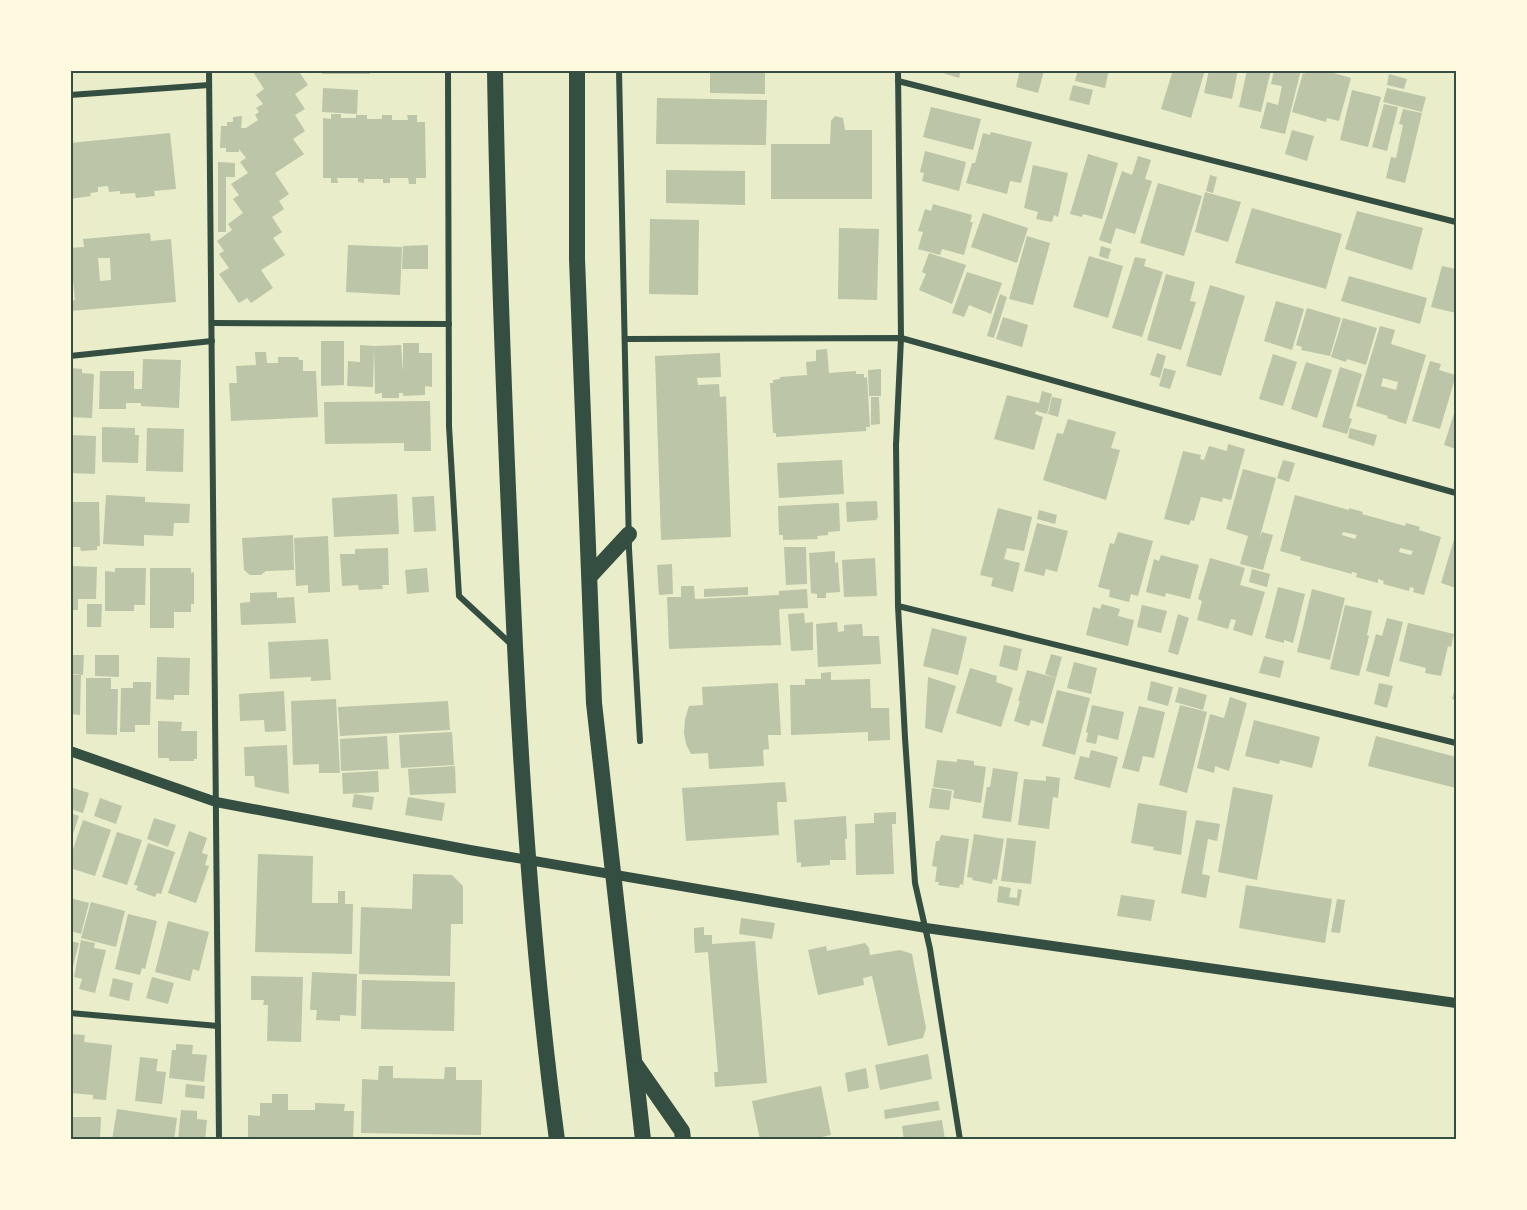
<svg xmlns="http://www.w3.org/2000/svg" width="1527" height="1210" font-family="Roboto,sans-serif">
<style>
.building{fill:#bcc5a7;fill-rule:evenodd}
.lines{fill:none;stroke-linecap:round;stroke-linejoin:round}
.minor{stroke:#344e41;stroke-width:6}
.tertiary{stroke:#344e41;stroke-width:10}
.trunk{stroke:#344e41;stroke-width:16}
.neatline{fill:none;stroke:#344e41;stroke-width:2}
</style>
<rect width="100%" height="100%" fill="#e9edc9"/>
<!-- building -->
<g class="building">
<path d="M252,70H298L308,85L295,94L305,109L295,115L305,131L293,139L304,154L275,173L289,194L279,201L284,209L272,217L282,232L273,238L285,255L261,270L273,288L251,303L247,298L239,303L219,274L229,268L219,254L224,251L217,241L232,230L228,224L243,213L233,199L239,195L231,184L248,173L240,162L246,158L239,149V152H226V148H220L221,126H227V122H233V117L242,116L241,128H246L258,120L255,115L259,112L256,108L263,104L256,95L264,89Z"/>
<rect x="322" y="70" width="48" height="4"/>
<path d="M710,70H765V94L710,93Z"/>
<path d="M944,70H961L959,78L943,73Z"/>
<path d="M1020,70L1044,71L1038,93L1016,87Z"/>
<path d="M1078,70H1109L1105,88L1075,81Z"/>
<path d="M1173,70H1205L1191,118L1161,109Z"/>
<path d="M1209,70H1238L1232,99L1204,93Z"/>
<path d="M1247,70H1271L1261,112L1239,107Z"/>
<path d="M1274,70H1301L1285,134L1260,128L1267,102L1278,105L1282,86L1271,84Z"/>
<path d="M1306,70H1323L1351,78L1339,121L1327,118L1326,122L1292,112L1303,73L1305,74Z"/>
<path d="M1389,74L1407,79L1404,89L1387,85Z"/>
<path d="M1073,85L1093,90L1089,105L1069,100Z"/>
<path d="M323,88L358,90L357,114L322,112Z"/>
<path d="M1387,88L1426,97L1422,112L1383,102Z"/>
<path d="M1352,90L1381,97L1368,147L1340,140Z"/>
<path d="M657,98L767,100L766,145L656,144Z"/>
<path d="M1384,104L1398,107L1387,151L1372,147Z"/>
<path d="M931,107L981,119L973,150L923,137Z"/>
<path d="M1403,109L1422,113L1405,183L1386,178L1391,157L1396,158L1403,125L1399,124Z"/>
<path d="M331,114H341V118H356V115H367V119H382V115H392V120H408L407,115H417V122H425L426,178H416V184H409L408,178H390V183H383V179H364V183L358,182V178H337L338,183H331V178H323V118L331,119Z"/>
<path d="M835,116L843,118L845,130H872V199H771V144H830L831,121Z"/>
<path d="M1292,130L1314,136L1307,161L1285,154Z"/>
<path d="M991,132L1032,142L1021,183L1010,181L1007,194L966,183L972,163H975L983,133L990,135Z"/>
<path d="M170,133L176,189L154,191L155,196L136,198L135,193L120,194V191L109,192L108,186L98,187V192L90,193L91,196L70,199V143Z"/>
<path d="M925,151L966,162L959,191L922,181L924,173L920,172Z"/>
<path d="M1088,154L1118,163L1102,219L1083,214L1082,217L1070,214Z"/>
<path d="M1138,156L1151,160L1145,179L1152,181L1135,234L1116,228L1111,244L1099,240L1122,171L1132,175Z"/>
<path d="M218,162L235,163V177H226V232H218Z"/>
<path d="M1033,165L1068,173L1058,217L1054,215L1052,222L1036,219L1038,212L1024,208Z"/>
<path d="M666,170L745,171V205L666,203Z"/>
<path d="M1210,175L1217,177L1213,193L1206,191Z"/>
<path d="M1158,183L1202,196L1184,256L1140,243Z"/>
<path d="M1205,192L1241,202L1228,242L1195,232Z"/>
<path d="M933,204L972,215L970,222H973L964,255L942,249L940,255L918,249L923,232L918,231L925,209L931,211Z"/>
<path d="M1252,208L1342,234L1326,289L1235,263Z"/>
<path d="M1357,211L1423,228L1412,270L1345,249Z"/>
<path d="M983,213L1028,228L1017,263L971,247Z"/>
<path d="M650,219L699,220L698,295L649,294Z"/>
<path d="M839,228L879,229L877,300L838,299Z"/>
<path d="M150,233L151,241L171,239L176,302L70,311V301L75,300L70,248L84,247L83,239ZM98,258H110L111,280L100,281Z"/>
<path d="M1027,236L1050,243L1033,305L1009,299Z"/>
<path d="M348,245L402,247L400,295L346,292Z"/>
<path d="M428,245V269H402L403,246Z"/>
<path d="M1101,246L1111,249L1108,259L1099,256Z"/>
<path d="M929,253L966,265L952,304L919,290L926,274L922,272Z"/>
<path d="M1089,256L1123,266L1108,318L1073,307Z"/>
<path d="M1135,257L1146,259L1144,266L1163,272L1142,337L1112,328Z"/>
<path d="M1442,266L1456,269V313L1431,307Z"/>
<path d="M967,272L1002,283L991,314L969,305L964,317L952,313Z"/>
<path d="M1166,274L1195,282L1190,301L1196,302L1181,350L1147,340Z"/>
<path d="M1349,276L1427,298L1420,324L1341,301Z"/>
<path d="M1210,285L1245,296L1221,376L1186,366Z"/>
<path d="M1000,294L1007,297L994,338L987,336Z"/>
<path d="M1276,301L1304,309L1292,350L1264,341Z"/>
<path d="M1307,308L1341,318L1330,356L1301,350L1302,347L1296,345Z"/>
<path d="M1003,317L1028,325L1022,347L996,339Z"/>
<path d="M1343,318L1377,328L1366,365L1347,359L1346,362L1331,357Z"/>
<path d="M1380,326L1395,330L1391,344L1426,355L1406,424L1387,418L1388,416L1356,406ZM1383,378L1398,382L1396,390L1381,386Z"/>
<path d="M321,341H344V385L321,386Z"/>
<path d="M403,343H419V353H432V387L425,386V395L403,396V393H399V398H382V393L375,394L374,346L401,345L403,372Z"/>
<path d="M360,345L374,346L373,387L347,386L348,361L360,362Z"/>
<path d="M827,349L829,373L856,371V374H864V378L867,377L870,427H866V431L776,437V433H773L770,383H773V380L780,379V377L807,375L806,362L816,361V350Z"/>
<path d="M255,352H266L267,363H278V357H298L299,360H303V371H316L318,417L231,421L229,383H237L236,366L256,365Z"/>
<path d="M720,353L721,377L697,378L698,385L719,384L720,397L726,396L731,537L661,540L655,356Z"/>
<path d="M1157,353L1166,356L1160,378L1150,375Z"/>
<path d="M1273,354L1297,362L1283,406L1259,399Z"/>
<path d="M143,359L181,360L179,408L141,406V403H126V409H99L100,371H134V389H142Z"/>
<path d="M1430,361L1441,364L1439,370L1456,375L1440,429L1412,421Z"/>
<path d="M1306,362L1332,370L1317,418L1291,409Z"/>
<path d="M1340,367L1362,374L1349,418L1352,419L1347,434L1322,427Z"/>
<path d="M70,368L82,369V373L94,374L92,418L70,417Z"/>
<path d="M1164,368L1176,371L1170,389L1159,386Z"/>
<path d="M881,369V396H869L868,370Z"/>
<path d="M1042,391L1052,394L1047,414L1036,411L1035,414L1043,417L1034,450L994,439L1007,395L1039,403Z"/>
<path d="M871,397H879L880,424L871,425Z"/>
<path d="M1052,397L1062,399L1058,417L1048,414Z"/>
<path d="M430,401L431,451H404V443L325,444L324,402Z"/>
<path d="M1456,407V449L1444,445Z"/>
<path d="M1068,419L1116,432L1111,448L1120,450L1106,500L1043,480L1057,433L1063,434Z"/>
<path d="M102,427L135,428V435H139L138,463L102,462Z"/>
<path d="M147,428L184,429L183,472L146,471Z"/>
<path d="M1350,428L1377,435L1374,446L1348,438Z"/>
<path d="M70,435L96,436L95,474L70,473Z"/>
<path d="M1228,444L1245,449L1231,500L1223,498L1222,502L1201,497L1194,521L1191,520L1189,525L1164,519L1183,451L1201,455L1200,459L1204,460L1209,446L1227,451Z"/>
<path d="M842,460L844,494L779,498L777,463Z"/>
<path d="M1283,460L1295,463L1289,482L1277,478Z"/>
<path d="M1243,469L1276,478L1259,540L1262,532L1273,535L1263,570L1240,564L1248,536L1226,529Z"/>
<path d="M397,494L399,534L334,537L332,498Z"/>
<path d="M106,495L145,497V502L190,504L189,523H174L173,536L144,535V546L103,544Z"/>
<path d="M1295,495L1349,510V508L1363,512L1362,514L1405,526L1406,523L1420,527L1419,530L1441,537L1424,595L1413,592L1414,588L1410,587L1409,591L1383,584L1384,581L1378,579V583L1356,577L1357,573L1352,572V574L1300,560L1301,557L1280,551ZM1343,532L1357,535L1355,539L1342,535ZM1400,548L1413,551L1411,555L1399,552Z"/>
<path d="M434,496L436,531L414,532L412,497Z"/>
<path d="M877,501L878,518H876L877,520L847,522L846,502Z"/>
<path d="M70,502H99L100,546H97V550L81,551L80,547H70Z"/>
<path d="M839,503L840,531L828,532V535L817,536L818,539L783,540V535H779L778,506Z"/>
<path d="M998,508L1032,517L1024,551L1007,548L1004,559L1020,563L1013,592L991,586L993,578L980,575Z"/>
<path d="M1039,510L1057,515L1055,524L1037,519Z"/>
<path d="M1037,523L1068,531L1057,572L1046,569L1044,576L1024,571Z"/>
<path d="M1118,532L1153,541L1138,596L1131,594L1129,602L1109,597L1110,590L1098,587L1110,543L1114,544Z"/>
<path d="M293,535L294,570L266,571L261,575H250L244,570L242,538Z"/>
<path d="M328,536L330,592L308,593V585L296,586L294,538Z"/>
<path d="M1455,536H1456V588L1441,583Z"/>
<path d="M784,547H806L807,584L786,585Z"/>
<path d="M388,548L389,585H382L383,589L359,590L358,585L342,586L340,554H355V549Z"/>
<path d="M835,551V563L838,562L840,592L826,593V598H817V594L811,593L809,553Z"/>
<path d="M1161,555L1199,565L1190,599L1166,593L1165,597L1146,592L1154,559L1159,561Z"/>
<path d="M875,558L877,596L844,597L842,560Z"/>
<path d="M1210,558L1245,568L1240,585L1265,592L1252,636L1233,630L1236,620L1231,619L1228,629L1197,620L1202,601L1198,599Z"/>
<path d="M672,564L673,594L659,595L657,565Z"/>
<path d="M70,566L97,567L96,599H78V610H70Z"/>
<path d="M115,568H146L145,605H134V611H105V571L115,572Z"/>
<path d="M150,568H191V573L194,572V604H191V612H174V628H150Z"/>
<path d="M427,568L429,592L407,594L405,570Z"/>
<path d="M1252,569L1270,574L1267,587L1249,582Z"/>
<path d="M681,586H694L695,599L779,595V591L807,589L808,608L779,609L781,645L669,649L667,597H681Z"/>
<path d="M748,587V595L704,597V589Z"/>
<path d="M1278,587L1305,594L1293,643L1284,640V643L1265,638Z"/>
<path d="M1312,589L1345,598L1330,660L1297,652Z"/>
<path d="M277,592V598L294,597L296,623L241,625L240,603L250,602V593Z"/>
<path d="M87,604H102L101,627H87Z"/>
<path d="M1102,604L1120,609L1118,616L1134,620L1128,646L1086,635L1093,607L1100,609Z"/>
<path d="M1142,605L1167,611L1161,633L1137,627Z"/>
<path d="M1345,605L1372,611L1367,635L1369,636L1359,676L1330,669Z"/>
<path d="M804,613L805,623L813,622V650L791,651L788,614Z"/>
<path d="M1178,614L1189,618L1178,655L1168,652Z"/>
<path d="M1387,618L1403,622L1389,677L1366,671L1376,634L1382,636Z"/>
<path d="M837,622L838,632L844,631V625L862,624L863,636H879L881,664L818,667L816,624Z"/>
<path d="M1408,623L1454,634L1451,647L1448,646L1441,676L1425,673L1426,668L1399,661Z"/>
<path d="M932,628L967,637L958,675L923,666Z"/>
<path d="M328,639L331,680L311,681V677L270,679L268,642Z"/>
<path d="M1004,645L1022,649L1017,671L999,666Z"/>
<path d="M1051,654L1062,657L1056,678L1045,674Z"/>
<path d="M70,655H84L83,675L70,674Z"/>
<path d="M95,655H119V677L95,676Z"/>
<path d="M1264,656L1284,661L1280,678L1259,673Z"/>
<path d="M157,657L190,658L189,695H174V700L156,699Z"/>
<path d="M1074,662L1097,668L1091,694L1067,688Z"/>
<path d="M970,668L997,676L996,682L1013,688L1001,727L956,713Z"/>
<path d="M1027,670L1056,678L1043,724L1031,720L1029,726L1014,721L1020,701H1018Z"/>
<path d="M831,672V680L870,679L871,708H889L890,740L868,741V732L791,735L790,685H805V679H821V673Z"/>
<path d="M70,675H81L80,715L70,714Z"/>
<path d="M928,677L956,686L942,733L925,728Z"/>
<path d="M86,678H111V689H118L117,735L86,734Z"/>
<path d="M1151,681L1173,687L1168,706L1147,700Z"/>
<path d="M133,682H151L150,725H135V732H120L121,688H133Z"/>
<path d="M778,683L781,735H768L769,749L763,750L764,766L709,769L708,753L691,754L686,744L684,733L685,719L689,706L703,705L702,687Z"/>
<path d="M1379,683L1393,686L1387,708L1374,704Z"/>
<path d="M1456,685V700L1452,699Z"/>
<path d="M1179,687L1207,695L1203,710L1175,702Z"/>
<path d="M1057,690L1090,698L1075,755L1042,746Z"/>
<path d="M284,691L286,731L265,732L264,720L240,721L239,694Z"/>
<path d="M1230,697L1247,703L1229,771L1215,766L1214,773L1197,768L1210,714L1224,718Z"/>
<path d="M336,699L340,773H319V764L293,765L291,701Z"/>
<path d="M448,701L450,730L340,736L338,707Z"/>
<path d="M1092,705L1124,712L1118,740L1098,735L1096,744L1086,742L1088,733L1086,732Z"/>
<path d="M1180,705L1207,712L1187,793L1159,785Z"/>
<path d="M1139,706L1165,712L1154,758L1143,756L1139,772L1122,768Z"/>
<path d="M1254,720L1320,737L1312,768L1280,760L1279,764L1245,756Z"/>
<path d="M158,721L182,722L181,731H197V759H194V761H169V758H158Z"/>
<path d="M452,732L454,765L401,768L399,735Z"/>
<path d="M387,736L389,769L341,771L340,739Z"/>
<path d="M1376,736L1456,757V788L1368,766Z"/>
<path d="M287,745L289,794L255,787L254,776H245L244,747Z"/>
<path d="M1091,750L1118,757L1110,788L1074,779L1080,756L1089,758Z"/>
<path d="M957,759L974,761V765L986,767L981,803L953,798L954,790L933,787L937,760L957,762Z"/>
<path d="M455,766L456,793L410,795L408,769Z"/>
<path d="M993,768L1018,772L1011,822L982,818L987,787H990Z"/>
<path d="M378,771L379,792L343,794L342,773Z"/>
<path d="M1046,776L1060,778L1058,798L1053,797L1049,829L1018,825L1024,779L1046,781Z"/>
<path d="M785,782L787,802H777L779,835L686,841L682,788Z"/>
<path d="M70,787L89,793L83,813L70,809Z"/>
<path d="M1233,787L1273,795L1257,880L1218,872Z"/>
<path d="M932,788L952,791L949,810L929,808Z"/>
<path d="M354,794L374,797L372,810L352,807Z"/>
<path d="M408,797L445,803L442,821L405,815Z"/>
<path d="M100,798L122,806L116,824L94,816Z"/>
<path d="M1138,803L1187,811L1181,855L1153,850L1154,847L1131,843Z"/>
<path d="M896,812V824H892L894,874L856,875L855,824L874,823V813Z"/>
<path d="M70,813L79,816L71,840H70Z"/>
<path d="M846,816L847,839H845L846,860H830V865L801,867V862L797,863L794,820Z"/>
<path d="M154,818L176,825L168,847L147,839Z"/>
<path d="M83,820L111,830L95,876L70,868V858Z"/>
<path d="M1196,820L1220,824L1217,841L1208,839L1202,874L1210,876L1206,898L1181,893Z"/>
<path d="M189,831L207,838L202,853L208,855L205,865L209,866L196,903L168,893Z"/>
<path d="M117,832L142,840L127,885L102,877Z"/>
<path d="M974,834L1004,839L997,880L993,879L992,884L972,880L973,878L967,877Z"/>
<path d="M941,835L969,839L963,885L960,884L959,888L938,885L939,882H935L937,867L932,866L936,841H939Z"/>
<path d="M1007,838L1036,841L1031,884L1001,881Z"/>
<path d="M148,843L175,852L161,894L157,893L155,897L136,890L138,886L134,885Z"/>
<path d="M258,854L313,856L312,903H338V891H345V904H353L352,954L255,952Z"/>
<path d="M413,874L452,875L463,886V924H451L450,976L359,974L361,907L412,909Z"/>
<path d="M1246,885L1332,899L1325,943L1239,928Z"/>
<path d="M999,886L1011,888L1009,897L1017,898L1018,889L1022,890L1019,906L997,902Z"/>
<path d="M1121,895L1155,900L1151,921L1117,916Z"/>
<path d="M70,898L89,903L81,934L70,931Z"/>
<path d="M1337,899L1345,900L1340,933L1331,932Z"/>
<path d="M91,902L125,911L116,947L81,938Z"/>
<path d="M128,914L157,921L145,969L142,968L140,975L115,969Z"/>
<path d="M741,918L775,923L772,939L739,934Z"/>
<path d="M168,921L209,932L199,971L193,969L190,981L155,972Z"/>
<path d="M704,927V935H712V944L755,941L767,1083L715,1087L714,1072H718L708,952L695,953L694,936V928Z"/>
<path d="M81,940L95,943L94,948L106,950L95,993L79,989L82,979L74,977Z"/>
<path d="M70,941L79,943L71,974H70Z"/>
<path d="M865,943L869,948L870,955L900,950L912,954L926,1028L923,1038L888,1046L872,976L863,978L864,985L818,995L808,950L826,946L827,951Z"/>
<path d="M312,972L357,974L356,1016L340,1015V1021L316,1020L317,1010H310Z"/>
<path d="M251,976L303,977L301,1042L267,1041L268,1005H263L264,1000H251Z"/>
<path d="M152,977L174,983L168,1004L146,998Z"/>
<path d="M113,978L133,983L129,1001L109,996Z"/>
<path d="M362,980L455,982L454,1031L361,1029Z"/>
<path d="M70,1034L85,1035L84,1042L112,1045L106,1100L93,1099V1095L70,1093Z"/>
<path d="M176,1044L193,1045L192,1054L207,1055L204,1082L169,1078L172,1050H176Z"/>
<path d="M928,1054L932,1079L880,1090L875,1065Z"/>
<path d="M140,1057L158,1059L156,1071L166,1072L162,1104L135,1101Z"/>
<path d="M379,1066H393V1078L444,1079L445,1067H456V1080H482L481,1135L361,1133L362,1079L378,1080Z"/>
<path d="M866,1068L869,1088L848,1092L845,1073Z"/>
<path d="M186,1084L205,1086L204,1099L185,1097Z"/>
<path d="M821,1086L831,1135L808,1140H760L752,1101Z"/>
<path d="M272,1094H288V1110H315V1103L345,1104L344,1111H354L353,1140H248V1115L260,1116V1103H272Z"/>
<path d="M938,1101L940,1110L885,1119L884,1110Z"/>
<path d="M117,1109L177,1118L174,1140H112Z"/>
<path d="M181,1110L197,1111V1119L207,1120L205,1140H178Z"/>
<path d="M70,1117H101L100,1140H70Z"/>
<path d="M942,1120L945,1140H904L902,1126Z"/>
</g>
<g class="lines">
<!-- minor -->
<g class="minor">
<path d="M209,70L219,1140"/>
<path d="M448,70L449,426L459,596L512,645"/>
<path d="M619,70L629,549L640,741"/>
<path d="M898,70L901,338L896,445L898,606L905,738L915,883L930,949L960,1140"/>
<path d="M898,81L1456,222"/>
<path d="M70,95L209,85"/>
<path d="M212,323L449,324"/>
<path d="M625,339L901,338L1456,493"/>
<path d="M70,356L212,341"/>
<path d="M898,606L1456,743"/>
<path d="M70,1013L218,1026"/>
</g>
<!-- tertiary -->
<path class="tertiary" d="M70,751L216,802L470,850L926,928L1456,1003"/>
<!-- trunk -->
<g class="trunk">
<path d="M495,70C498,263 506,454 515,646C523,811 535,976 557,1140"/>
<path d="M577,70V259L594,703L643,1140"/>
<path d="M591,575L629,534"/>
<path d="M636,1065L682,1131L683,1140"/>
</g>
</g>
<!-- border -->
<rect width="1527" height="1210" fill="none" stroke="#fefae0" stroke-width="144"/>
<rect x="72" y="72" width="1383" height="1066" class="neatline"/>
</svg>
